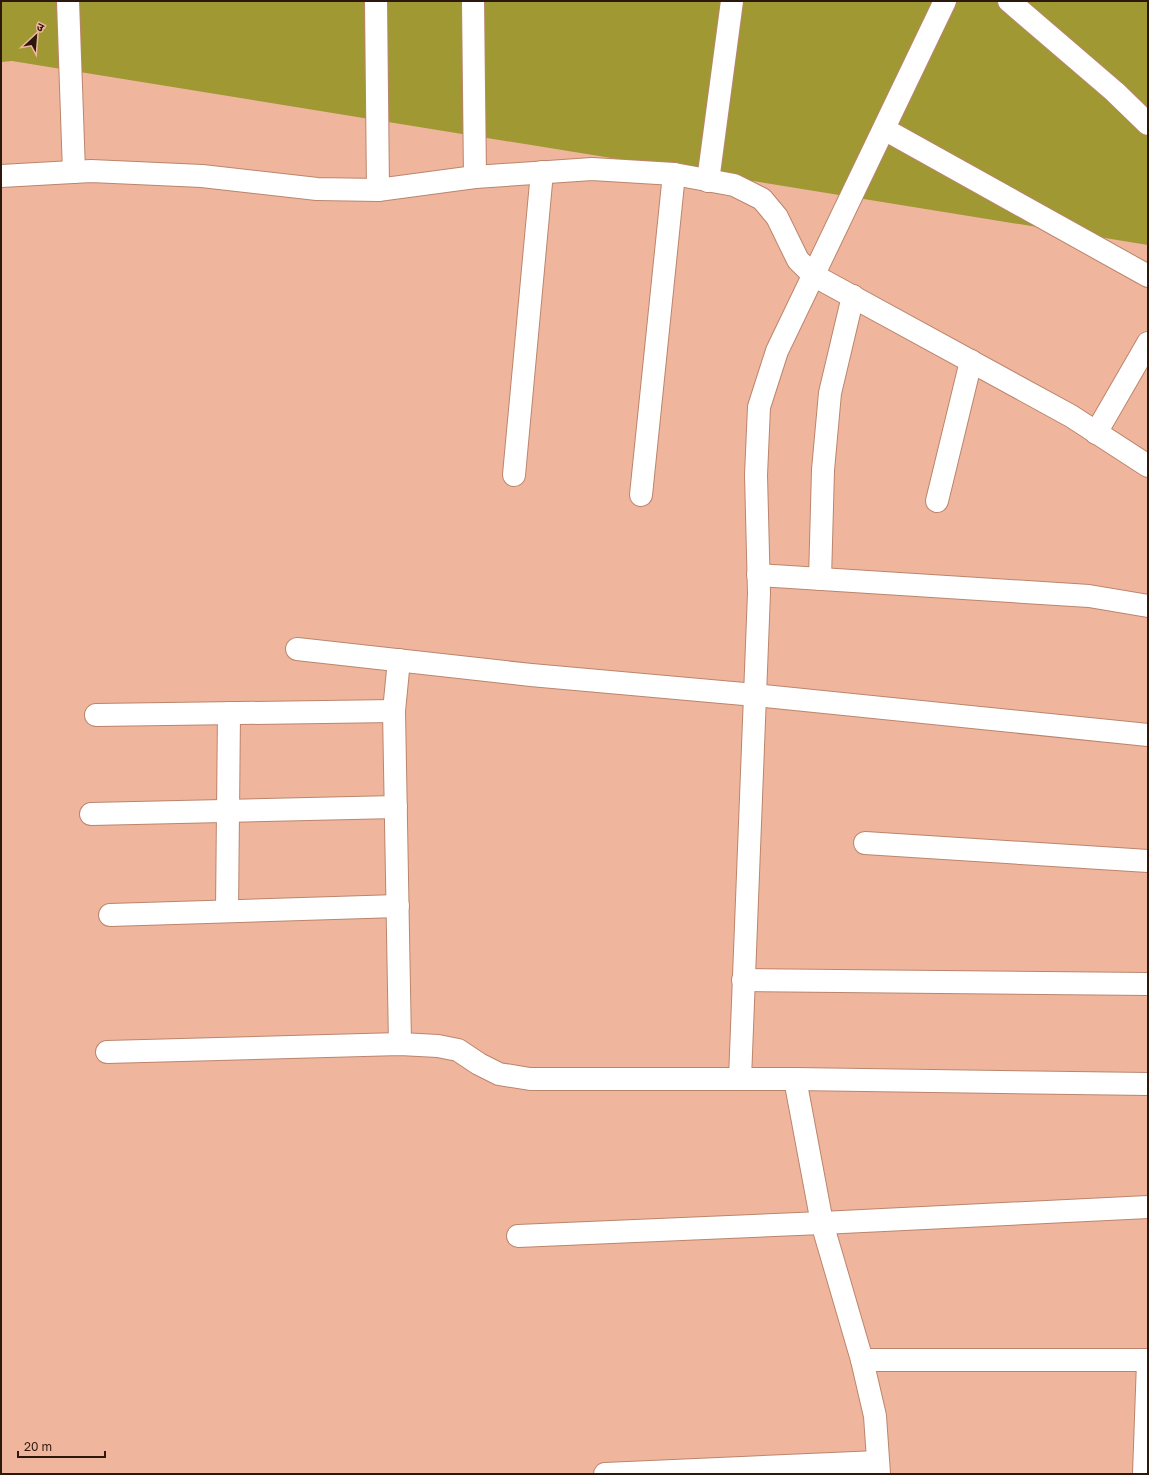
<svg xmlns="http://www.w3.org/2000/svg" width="1149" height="1475" font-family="'Golos Text','Noto Sans Devanagari',sans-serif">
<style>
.green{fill:#a09832}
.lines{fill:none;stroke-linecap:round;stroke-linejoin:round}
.minor-casing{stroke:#bb856d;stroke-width:24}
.minor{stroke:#fff;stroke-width:22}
</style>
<rect width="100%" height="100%" fill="#f0b69d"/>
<!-- green -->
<path class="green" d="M1,1H1148V245L12,61L1,62Z"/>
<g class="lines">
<defs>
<g id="minor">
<path d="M68,1L74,172"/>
<path d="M376,1L378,190"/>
<path d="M473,1L475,177"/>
<path d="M1009,1L1115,92L1148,124"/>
<path d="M884,129L1148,276"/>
<path d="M1,176L91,171L202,176L317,189L378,190L475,177L592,169L674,174L734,185L762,199L777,217L798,260L813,275L1071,416L1148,466"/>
<path d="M708,181L732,1"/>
<path d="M1096,433L1148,343"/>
<path d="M514,475L542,172"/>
<path d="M641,495L674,174"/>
<path d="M937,501L971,361"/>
<path d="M758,575L1089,596L1148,606"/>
<path d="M820,579L823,470L830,393L853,296"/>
<path d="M297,649L531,675L755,695L1148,735"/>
<path d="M399,660L394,711L400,1044"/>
<path d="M96,715L394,711"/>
<path d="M91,814L396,807"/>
<path d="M865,843L1148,861"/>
<path d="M227,911L229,713"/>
<path d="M110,915L398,906"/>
<path d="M743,980L1148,984"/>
<path d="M107,1052L400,1044L438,1046L458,1050L479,1064L499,1074L530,1079H795L1148,1084"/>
<path d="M740,1079L759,593L756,475L759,407L777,351L945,1"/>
<path d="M795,1079L822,1223L862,1360L875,1416L879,1474"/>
<path d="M518,1236L822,1223L1148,1207"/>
<path d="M862,1360H1148"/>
<path d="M605,1474L878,1462"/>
<path d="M1144,1474L1148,1362"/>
</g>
</defs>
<!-- minor casing -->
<use href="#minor" class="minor-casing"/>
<!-- minor -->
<use href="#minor" class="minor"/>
</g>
<!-- border -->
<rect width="1149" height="1475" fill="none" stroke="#2d180e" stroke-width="4"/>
<!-- north arrow -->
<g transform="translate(36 36) rotate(26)" stroke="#f0b69d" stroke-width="3" paint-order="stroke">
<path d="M0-3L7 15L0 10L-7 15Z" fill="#2d180e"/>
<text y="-6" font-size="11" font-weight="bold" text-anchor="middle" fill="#2d180e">उ</text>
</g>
<!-- scale -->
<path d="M18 1451v6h87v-6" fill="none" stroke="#2d180e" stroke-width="2"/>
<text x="24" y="1451" font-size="12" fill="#2d180e" stroke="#f0b69d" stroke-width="3" paint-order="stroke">20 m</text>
</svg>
